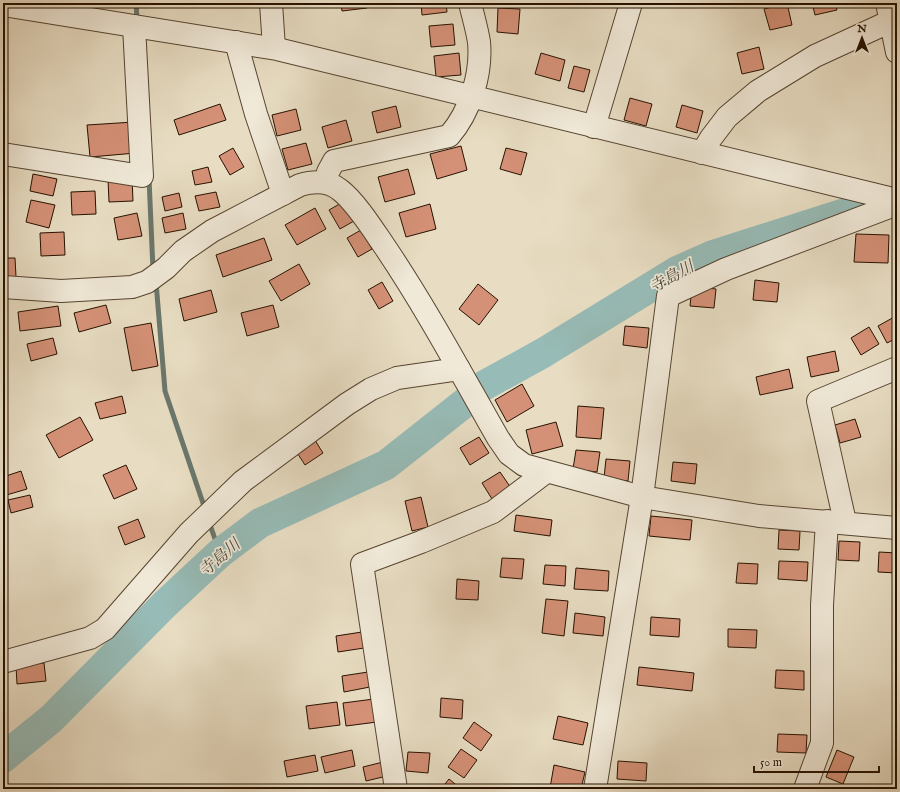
<svg xmlns="http://www.w3.org/2000/svg" width="900" height="792" font-family="'IM FELL English','Noto Serif JP',serif">
<style>
.lines{fill:none;stroke-linecap:round;stroke-linejoin:round}
.stream{stroke:#6a776d;stroke-width:5}
.river{stroke:#97bbb6;stroke-width:30}
.building{fill:#d59177;stroke:#261100}
.minor-casing{stroke:#564431;stroke-width:24}
.minor{stroke:#f0e9d8;stroke-width:22}
.labels{text-anchor:middle;stroke-width:3.5;stroke-linejoin:round;paint-order:stroke}
.water-label{font-size:16px;font-style:italic;fill:#4e4c40;stroke:#f0e9d8}
</style>
<rect width="100%" height="100%" fill="#e8ddc3"/>
<filter id="stains"><feTurbulence type="fractalNoise" baseFrequency=".005" numOctaves="4"/><feColorMatrix values="0 0 0 0 .2 0 0 0 0 .09 0 0 0 0 .02 0 0 0 .5 -.17"/></filter>
<radialGradient id="worn" r=".72"><stop offset=".6" stop-color="#630" stop-opacity="0"/><stop offset="1" stop-color="#630" stop-opacity=".3"/></radialGradient>
<g class="lines">
<!-- stream -->
<g class="stream">
<path d="M136,3L137,18"/>
<path d="M149,178L153,270"/>
<path d="M156,282L165,391L205,509"/>
<path d="M209,522L220,553"/>
</g>
<!-- river -->
<g class="river">
<path d="M485,385L543,353L677,271L713,255L873,204"/>
<path d="M3,758L51,719L164,605L220,553L260,523L386,465L467,401"/>
</g>
</g>
<!-- building -->
<g class="building">
<path d="M341,3H366L367,8L342,11Z"/>
<path d="M421,3H446L447,12L422,15Z"/>
<path d="M787,3L792,25L770,30L764,9Z"/>
<path d="M812,3H835L837,10L815,15Z"/>
<path d="M498,8L520,9L518,34L497,32Z"/>
<path d="M453,24L455,45L431,47L429,26Z"/>
<path d="M759,47L764,69L742,74L737,53Z"/>
<path d="M459,53L461,75L436,77L434,56Z"/>
<path d="M541,53L565,60L560,81L535,74Z"/>
<path d="M574,66L590,70L584,92L568,88Z"/>
<path d="M630,98L652,104L646,126L624,120Z"/>
<path d="M220,104L226,120L179,135L174,120Z"/>
<path d="M682,105L703,111L697,133L676,127Z"/>
<path d="M396,106L401,127L377,133L372,112Z"/>
<path d="M296,109L301,130L277,136L272,115Z"/>
<path d="M346,120L352,141L328,148L322,127Z"/>
<path d="M134,122L136,153L90,157L87,125Z"/>
<path d="M306,143L312,164L288,170L282,149Z"/>
<path d="M461,146L467,170L437,179L430,154Z"/>
<path d="M233,148L244,167L230,175L219,156Z"/>
<path d="M506,148L527,153L521,175L500,169Z"/>
<path d="M208,167L212,182L195,185L192,171Z"/>
<path d="M408,169L415,194L385,202L378,177Z"/>
<path d="M33,174L57,179L53,196L30,191Z"/>
<path d="M132,178L133,201L109,202L108,179Z"/>
<path d="M95,191L96,214L72,215L71,192Z"/>
<path d="M216,192L220,207L199,211L195,196Z"/>
<path d="M179,193L182,207L165,211L162,197Z"/>
<path d="M31,200L55,205L49,228L26,222Z"/>
<path d="M343,202L354,221L340,229L329,210Z"/>
<path d="M430,204L436,229L406,237L399,213Z"/>
<path d="M315,208L326,229L297,245L285,225Z"/>
<path d="M137,213L142,236L118,240L114,218Z"/>
<path d="M183,213L186,229L165,233L162,218Z"/>
<path d="M361,230L372,249L358,257L347,238Z"/>
<path d="M64,232L65,255L41,256L40,233Z"/>
<path d="M856,234L889,235L888,263L854,262Z"/>
<path d="M264,238L272,260L223,277L216,255Z"/>
<path d="M3,258H15L16,277L3,278Z"/>
<path d="M299,264L310,284L281,301L269,281Z"/>
<path d="M755,280L779,283L777,302L753,300Z"/>
<path d="M382,282L393,301L379,309L368,290Z"/>
<path d="M478,284L498,300L479,325L459,309Z"/>
<path d="M692,286L716,289L714,308L690,306Z"/>
<path d="M211,290L217,312L184,321L179,299Z"/>
<path d="M106,305L111,323L79,332L74,313Z"/>
<path d="M273,305L279,327L247,336L241,313Z"/>
<path d="M58,306L61,326L20,331L18,312Z"/>
<path d="M896,316L897,338L887,343L878,326Z"/>
<path d="M151,323L158,366L132,371L124,328Z"/>
<path d="M625,326L649,328L647,348L623,345Z"/>
<path d="M869,327L879,344L861,355L851,338Z"/>
<path d="M53,338L57,354L31,361L27,344Z"/>
<path d="M835,351L839,371L811,377L807,357Z"/>
<path d="M789,369L793,388L760,395L756,377Z"/>
<path d="M522,384L534,406L507,422L495,400Z"/>
<path d="M122,396L126,413L100,419L95,403Z"/>
<path d="M578,406L604,408L601,439L576,437Z"/>
<path d="M80,417L93,440L59,458L46,435Z"/>
<path d="M855,419L861,437L840,443L835,425Z"/>
<path d="M556,422L563,446L532,454L526,430Z"/>
<path d="M313,437L323,453L305,465L294,448Z"/>
<path d="M479,437L489,453L470,465L460,448Z"/>
<path d="M576,450L600,452L597,472L573,469Z"/>
<path d="M606,459L630,461L628,481L604,478Z"/>
<path d="M673,462L697,464L695,484L671,481Z"/>
<path d="M126,465L137,489L114,499L103,475Z"/>
<path d="M21,471L27,489L3,496V477Z"/>
<path d="M500,472L511,488L492,499L482,483Z"/>
<path d="M30,495L33,507L11,513L8,500Z"/>
<path d="M421,497L428,527L412,531L405,501Z"/>
<path d="M516,515L552,520L550,536L514,531Z"/>
<path d="M651,516L692,520L690,540L649,536Z"/>
<path d="M138,519L145,537L125,545L118,527Z"/>
<path d="M779,530L800,531L799,550L778,549Z"/>
<path d="M839,541L860,542L859,561L838,560Z"/>
<path d="M879,552L897,553V573L878,572Z"/>
<path d="M502,558L524,559L522,579L500,577Z"/>
<path d="M779,561L808,562L807,581L778,579Z"/>
<path d="M738,563L758,564L757,584L736,583Z"/>
<path d="M545,565L566,566L565,586L543,584Z"/>
<path d="M576,568L609,571L608,591L574,589Z"/>
<path d="M457,579L479,581L478,600L456,599Z"/>
<path d="M546,599L568,601L564,636L542,633Z"/>
<path d="M575,613L605,617L603,636L573,633Z"/>
<path d="M651,617L680,619L679,637L650,635Z"/>
<path d="M728,629L757,630L756,648L728,647Z"/>
<path d="M362,632L364,648L338,652L336,636Z"/>
<path d="M44,663L46,681L17,684L16,666Z"/>
<path d="M639,667L694,673L692,691L637,685Z"/>
<path d="M776,670L804,671V690L775,688Z"/>
<path d="M368,672L370,687L344,692L342,676Z"/>
<path d="M441,698L463,700L462,719L440,717Z"/>
<path d="M374,699L377,722L346,726L343,703Z"/>
<path d="M337,702L340,725L309,729L306,706Z"/>
<path d="M558,716L588,723L583,745L553,739Z"/>
<path d="M474,722L492,735L481,751L463,738Z"/>
<path d="M778,734L807,735L806,753L777,752Z"/>
<path d="M461,749L477,760L464,778L448,767Z"/>
<path d="M352,750L355,766L325,773L321,757Z"/>
<path d="M837,750L854,757L843,784L826,777Z"/>
<path d="M408,752L430,753L428,773L406,771Z"/>
<path d="M315,755L318,771L287,777L284,761Z"/>
<path d="M618,761L647,763L646,781L617,779Z"/>
<path d="M383,762L387,776L366,781L363,767Z"/>
<path d="M554,765L585,772L581,789L550,788Z"/>
<path d="M449,779L461,789H441Z"/>
</g>
<g class="lines">
<defs>
<g id="minor">
<path d="M271,3L274,48"/>
<path d="M887,3L897,52"/>
<path d="M3,5L277,49L897,200"/>
<path d="M236,42L256,114L283,194"/>
<path d="M594,127L631,3"/>
<path d="M702,153L711,138L727,117L758,91L815,56L891,21"/>
<path d="M3,154L142,176L134,26"/>
<path d="M326,182L328,172L334,161L449,136C470,112 482,74 479,42C477,29 473,16 470,3"/>
<path d="M3,287L61,291L132,287L147,282L166,268L183,251L212,231L300,185C314,181 328,180 340,190C355,201 374,231 385,247C426,308 461,373 498,438L509,454L524,465L642,497L759,516L897,528"/>
<path d="M845,522L818,401L897,368"/>
<path d="M3,662L90,638L105,629L189,533L243,481L347,404L371,389L397,378L459,369"/>
<path d="M396,789L362,564L421,542L493,512L546,472"/>
<path d="M595,789L642,497L668,296L726,269L897,204"/>
<path d="M805,789L822,743V605L827,521"/>
</g>
</defs>
<!-- minor casing -->
<use href="#minor" class="minor-casing"/>
<!-- minor -->
<use href="#minor" class="minor"/>
</g>
<g class="labels">
<!-- water labels -->
<g class="water-label">
<text transform="translate(671 276) rotate(-29)" y="6">寺島川</text>
<text transform="translate(219 557) rotate(-41)" y="6">寺島川</text>
</g>
</g>
<!-- margin -->
<rect width="900" height="792" fill="none" stroke="#e8ddc3" stroke-width="16"/>
<rect x="4" y="4" width="892" height="784" fill="none" stroke="#261100" stroke-width="2"/>
<rect x="8" y="8" width="884" height="776" fill="none" stroke="#261100"/>
<!-- north arrow -->
<g transform="translate(862 38)" stroke="#f0e9d8" stroke-width="3" paint-order="stroke">
<path d="M0-3L7 15L0 10L-7 15Z" fill="#261100"/>
<text y="-6" font-size="11" font-weight="bold" text-anchor="middle" fill="#261100">N</text>
</g>
<!-- scale -->
<path d="M754 766v6h125v-6" fill="none" stroke="#261100" stroke-width="2"/>
<text x="760" y="766" font-size="12" fill="#261100" stroke="#f0e9d8" stroke-width="3" paint-order="stroke">50 m</text>
<rect width="100%" height="100%" filter="url(#stains)"/>
<rect width="100%" height="100%" fill="url(#worn)"/>
</svg>
